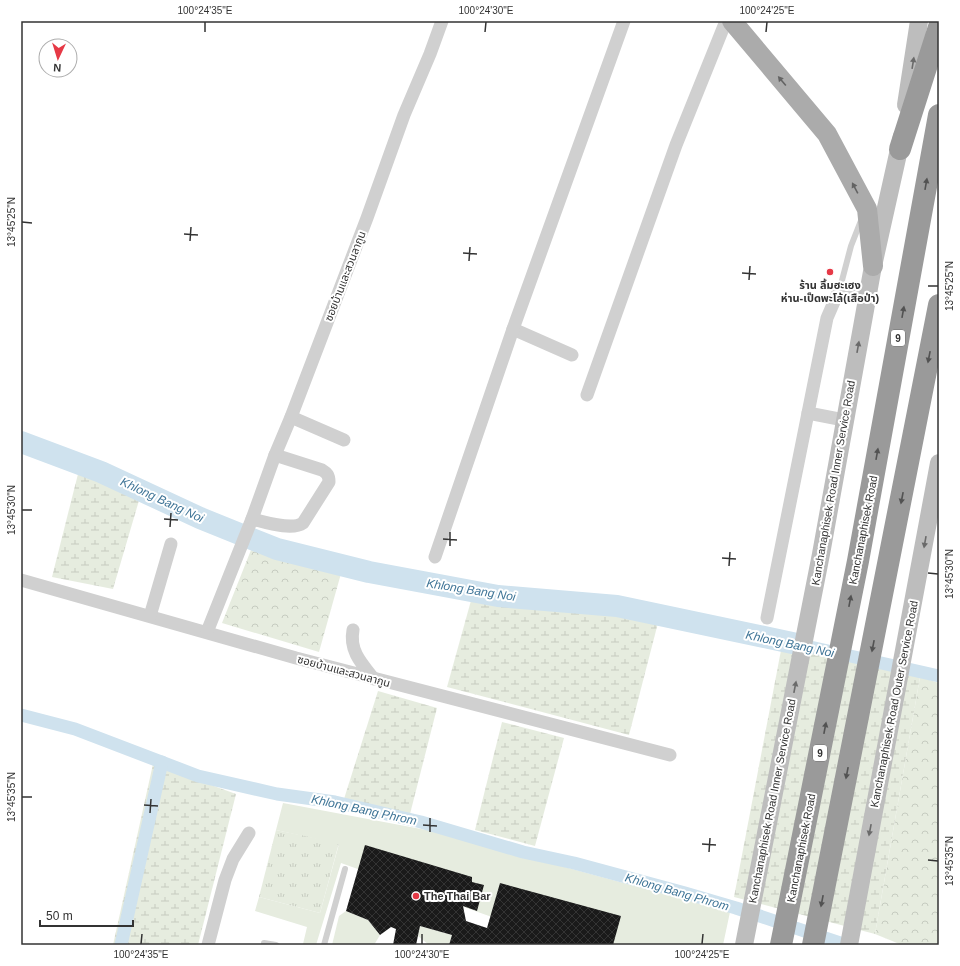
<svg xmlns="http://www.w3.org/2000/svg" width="960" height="966" font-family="Helvetica,'Noto Sans Thai',sans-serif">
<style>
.green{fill:#e6ecdf}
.forest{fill:url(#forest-crowns)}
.wetland{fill:url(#wetland-marsh)}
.park{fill:url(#park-tufts)}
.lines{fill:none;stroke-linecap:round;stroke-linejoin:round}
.canal{stroke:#cfe2ee;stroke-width:13}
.river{stroke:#cfe2ee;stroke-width:22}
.building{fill:url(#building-cross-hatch)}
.lane{stroke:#d0d0d0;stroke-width:6}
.street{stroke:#d0d0d0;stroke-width:13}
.secondary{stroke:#bdbdbd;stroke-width:18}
.primary{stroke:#ababab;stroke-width:20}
.highway{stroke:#9a9a9a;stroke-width:22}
.oneway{fill:#6a6a6a}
.oneway2{fill:#636363}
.oneway3{fill:#525252}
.ticks{fill:none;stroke:#333;stroke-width:1.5}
.poi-dot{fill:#e63946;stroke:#fff;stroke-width:1.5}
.labels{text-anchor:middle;stroke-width:4;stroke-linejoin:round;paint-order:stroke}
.shield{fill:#fff;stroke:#707070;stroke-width:1}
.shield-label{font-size:10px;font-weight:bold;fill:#333}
.street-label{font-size:11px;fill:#333;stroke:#fff}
.poi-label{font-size:11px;font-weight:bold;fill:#333;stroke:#fff}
.water-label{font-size:12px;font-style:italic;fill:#3f7597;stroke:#fff}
.neatline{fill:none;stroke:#333;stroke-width:1.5}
.ticks-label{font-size:10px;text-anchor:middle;fill:#333}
</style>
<defs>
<pattern id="forest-crowns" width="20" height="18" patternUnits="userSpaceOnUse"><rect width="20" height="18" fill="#e6ecdf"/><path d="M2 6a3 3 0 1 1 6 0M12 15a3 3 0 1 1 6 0" fill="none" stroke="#c6cbc0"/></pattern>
<pattern id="wetland-marsh" width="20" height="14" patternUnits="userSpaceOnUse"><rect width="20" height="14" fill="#e6ecdf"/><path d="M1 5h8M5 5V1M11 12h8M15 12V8" fill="none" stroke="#c6cbc0"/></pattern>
<pattern id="park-tufts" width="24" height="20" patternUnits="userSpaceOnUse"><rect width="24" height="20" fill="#e6ecdf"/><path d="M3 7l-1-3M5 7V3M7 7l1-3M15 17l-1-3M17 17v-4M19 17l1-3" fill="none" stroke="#c6cbc0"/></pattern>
<pattern id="building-cross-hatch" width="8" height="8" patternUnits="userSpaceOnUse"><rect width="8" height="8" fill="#1a1a1a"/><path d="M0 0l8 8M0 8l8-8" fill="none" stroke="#333"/></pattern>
</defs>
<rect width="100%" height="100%" fill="#fff"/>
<!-- green -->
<g class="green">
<path d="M283,803L437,832L730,912L723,945H558L559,941L341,863L316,945L303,944L307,927L255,911L259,897L320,913L339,844L276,830Z"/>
<path d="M346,911L368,920L380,935L374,945H332L339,916Z"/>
<path d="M420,926L452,935L449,945H429L418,936Z"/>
</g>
<!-- forest -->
<g class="forest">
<path d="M251,550L308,565L342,570L319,652L222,623Z"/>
<path d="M920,677L939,683V945H902L875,934Z"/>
</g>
<!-- wetland -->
<g class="wetland">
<path d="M79,470L98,477L140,497L113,589L52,577Z"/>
<path d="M472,597L619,610L659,619L629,735L447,687Z"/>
<path d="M782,645L920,677L875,934L734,897Z"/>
<path d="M378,691L437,708L410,814L344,799Z"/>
<path d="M502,722L564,738L535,846L475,830Z"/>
<path d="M153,764L236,794L198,945H113Z"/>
</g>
<!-- park -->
<path class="park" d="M276,830L339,843L320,913L259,897Z"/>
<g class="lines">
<!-- canal -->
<g class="canal">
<path d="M797,644L939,676"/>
<path d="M21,715L75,729L198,776L277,794L335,802L421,822L523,852L574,863L685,893L736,908L846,945"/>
<path d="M121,945L162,762"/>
</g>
<!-- river -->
<path class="river" d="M21,442L101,472L200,518L277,549L369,572L498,596L617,606L797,644"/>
</g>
<!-- building -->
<path class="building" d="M365,845L472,877V882L484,885L477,911L463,906L466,921L487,928L500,883L621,916L613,945H449L452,935L420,926L416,945H393L396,929L391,927L380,935L368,920L346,911Z"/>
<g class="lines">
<!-- lane -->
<g class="lane">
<path d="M840,288L851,246L862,218"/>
<path d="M264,945V943L276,945"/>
<path d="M324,945L345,869"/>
</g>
<!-- street -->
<g class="street">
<path d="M513,329L572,355"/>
<path d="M587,395L676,145L726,21"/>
<path d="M808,413L844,420"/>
<path d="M291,417L344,440"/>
<path d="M252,519C265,522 292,531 303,523L329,482C329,475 327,473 322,470L275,455"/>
<path d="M435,557L513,329L624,21"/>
<path d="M21,580L296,658L670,755"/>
<path d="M150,616L171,544"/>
<path d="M767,618L827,318L840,288L867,296"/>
<path d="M353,630C349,651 362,664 374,679"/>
<path d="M207,632L252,519L275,455L291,417L367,218L404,115L430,54L442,21"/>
<path d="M208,945L225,880L233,859L249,833"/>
</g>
<!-- secondary -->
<g class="secondary">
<path d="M906,105L919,21"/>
<path d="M744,945L821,554L873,266L902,136"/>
<path d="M849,945L939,463"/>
</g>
<!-- primary -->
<path class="primary" d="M732,21L827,134L867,209L873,266"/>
<!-- highway -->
<g class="highway">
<path d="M900,149L939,27"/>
<path d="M781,945L858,561L939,115"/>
<path d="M813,945L939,305"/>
</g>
</g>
<!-- one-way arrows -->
<defs><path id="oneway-solid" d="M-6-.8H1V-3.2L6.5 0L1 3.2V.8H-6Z"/></defs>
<g class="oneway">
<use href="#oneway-solid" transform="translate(913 63) rotate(-81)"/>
<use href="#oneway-solid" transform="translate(858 347) rotate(-80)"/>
<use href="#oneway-solid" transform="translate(925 542) rotate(100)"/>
<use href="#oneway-solid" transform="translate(795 687) rotate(-79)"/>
<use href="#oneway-solid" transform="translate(870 830) rotate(101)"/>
</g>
<g class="oneway2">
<use href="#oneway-solid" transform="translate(782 81) rotate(-130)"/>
<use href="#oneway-solid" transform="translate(855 188) rotate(-118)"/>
</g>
<g class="oneway3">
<use href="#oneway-solid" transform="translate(926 184) rotate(-80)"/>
<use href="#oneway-solid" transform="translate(903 312) rotate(-80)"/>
<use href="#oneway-solid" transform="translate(929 357) rotate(101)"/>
<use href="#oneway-solid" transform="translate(877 454) rotate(-80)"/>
<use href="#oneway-solid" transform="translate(902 498) rotate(101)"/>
<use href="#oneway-solid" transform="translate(850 601) rotate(-79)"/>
<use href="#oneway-solid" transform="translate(873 646) rotate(101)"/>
<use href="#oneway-solid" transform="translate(825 728) rotate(-79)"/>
<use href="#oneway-solid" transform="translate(847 773) rotate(101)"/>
<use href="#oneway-solid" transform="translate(822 901) rotate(101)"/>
</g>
<!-- ticks -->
<path class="ticks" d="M205,32V22M485,32L486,22M766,32L767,22M22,222L32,223M184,234L198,235M190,241L191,227M463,253L477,254M469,261L470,247M742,273L756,274M749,280L750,266M928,286H938M22,510H32M164,519L178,520M170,527L171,513M443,539L457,540M450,546V532M722,558L736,559M729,566L730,552M928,573L938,574M22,797H32M144,805L158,806M150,813L151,799M423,825L437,826M430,832V818M702,844L716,845M709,852L710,838M928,860L938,861M141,944L142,934M422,944V934M702,944L703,934"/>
<!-- markers -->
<g class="poi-dot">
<circle cx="830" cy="272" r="4"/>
<circle cx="416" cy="896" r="4"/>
</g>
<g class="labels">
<!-- shield labels -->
<g class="shield">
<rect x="891" y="330" width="14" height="16" rx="3"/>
<rect x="813" y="745" width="14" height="16" rx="3"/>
</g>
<g class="shield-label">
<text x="898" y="342">9</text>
<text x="820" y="757">9</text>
</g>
<!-- street labels -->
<g class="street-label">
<text transform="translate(345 276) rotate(-69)" y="4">ซอยบ้านและสวนลากูน</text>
<text transform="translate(833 483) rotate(-80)" y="4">Kanchanaphisek Road Inner Service Road</text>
<text transform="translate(863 530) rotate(-79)" y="4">Kanchanaphisek Road</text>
<text transform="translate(344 671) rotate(15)" y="4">ซอยบ้านและสวนลากูน</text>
<text transform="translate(894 704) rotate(-79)" y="4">Kanchanaphisek Road Outer Service Road</text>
<text transform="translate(772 801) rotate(-79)" y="4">Kanchanaphisek Road Inner Service Road</text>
<text transform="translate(801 848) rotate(-79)" y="4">Kanchanaphisek Road</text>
</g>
<!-- poi labels -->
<g class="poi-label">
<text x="830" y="289">ร้าน ลิ้มฮะเฮง<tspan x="830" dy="13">ห่าน-เป็ดพะโล้(เสือป่า)</tspan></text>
<text x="424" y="900" text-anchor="start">The Thai Bar</text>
</g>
<!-- water labels -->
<g class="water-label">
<text transform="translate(162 500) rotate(25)" y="4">Khlong Bang Noi</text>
<text transform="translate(471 590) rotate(9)" y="4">Khlong Bang Noi</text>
<text transform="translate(790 644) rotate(12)" y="4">Khlong Bang Noi</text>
<text transform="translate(364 810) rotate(12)" y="4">Khlong Bang Phrom</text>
<text transform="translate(677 892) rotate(16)" y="4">Khlong Bang Phrom</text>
</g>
</g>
<!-- border -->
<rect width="960" height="966" fill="none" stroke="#ffffff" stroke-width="44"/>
<!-- north arrow -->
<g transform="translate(58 58) rotate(184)"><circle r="19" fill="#ffffff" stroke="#adadad"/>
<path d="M0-3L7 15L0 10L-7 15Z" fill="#e63946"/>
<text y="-6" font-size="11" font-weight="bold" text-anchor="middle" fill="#333333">N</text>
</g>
<!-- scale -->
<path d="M40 920v6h93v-6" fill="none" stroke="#333333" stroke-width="2"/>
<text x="46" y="920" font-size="12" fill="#333333" stroke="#ffffff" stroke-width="3" paint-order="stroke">50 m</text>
<rect x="22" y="22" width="916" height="922" class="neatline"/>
<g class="ticks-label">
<text x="205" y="14">100°24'35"E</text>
<text x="486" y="14">100°24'30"E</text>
<text x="767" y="14">100°24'25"E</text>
<text transform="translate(11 222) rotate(-90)" y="4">13°45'25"N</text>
<text transform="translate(949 286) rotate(-90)" y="4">13°45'25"N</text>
<text transform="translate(11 510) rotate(-90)" y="4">13°45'30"N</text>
<text transform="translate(949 574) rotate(-90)" y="4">13°45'30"N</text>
<text transform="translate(11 797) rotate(-90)" y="4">13°45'35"N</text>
<text transform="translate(949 861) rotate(-90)" y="4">13°45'35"N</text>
<text x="141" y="958">100°24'35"E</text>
<text x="422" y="958">100°24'30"E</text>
<text x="702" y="958">100°24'25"E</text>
</g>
</svg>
